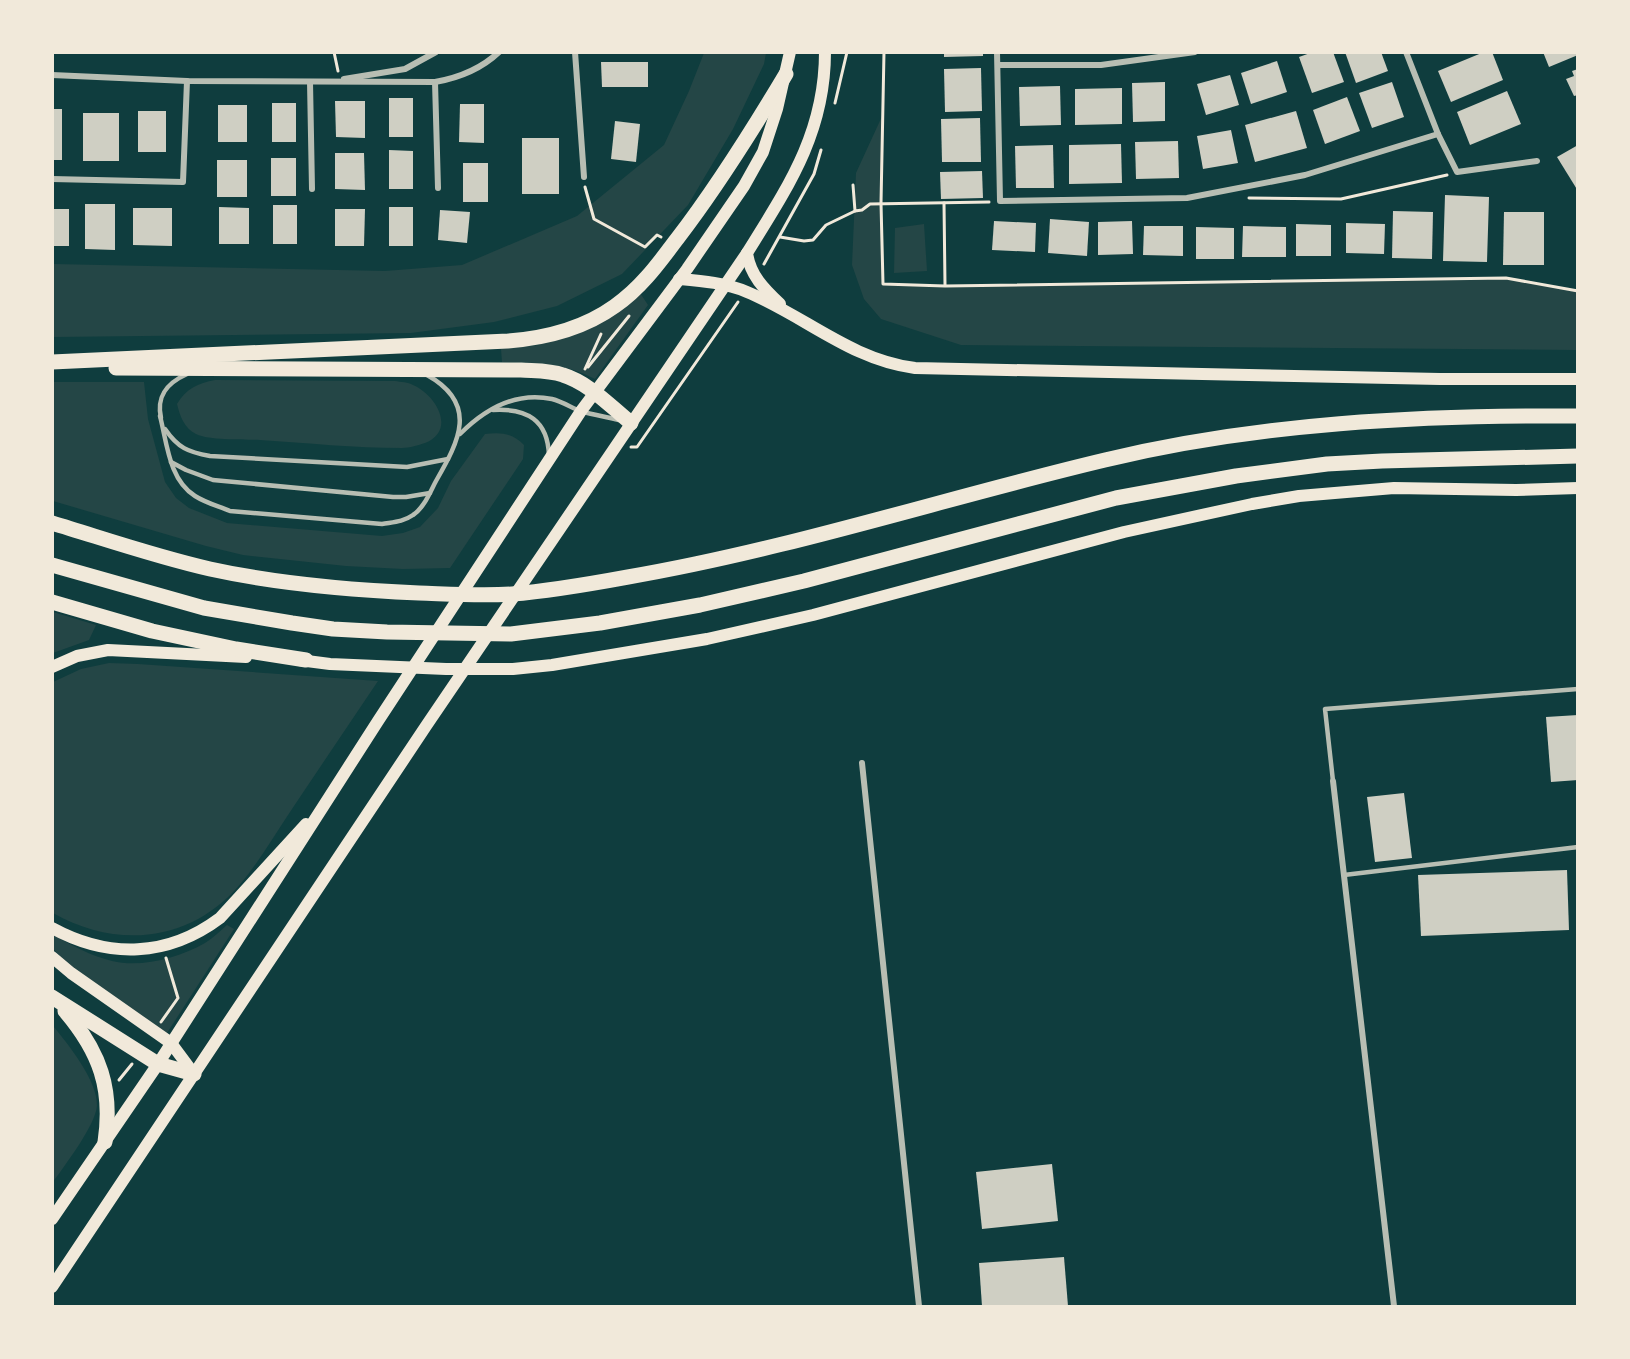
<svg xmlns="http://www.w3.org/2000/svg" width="1630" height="1359" font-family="'DejaVu Sans',sans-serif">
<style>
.green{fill:#244646}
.building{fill:#cfcfc3}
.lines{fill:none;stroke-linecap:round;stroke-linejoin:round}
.path{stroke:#f1e9da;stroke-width:3}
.service{stroke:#b8beb3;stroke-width:4.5}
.minor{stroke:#b8beb3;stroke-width:6}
.secondary{stroke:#f1e9da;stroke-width:12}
.trunk{stroke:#f1e9da;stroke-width:15}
</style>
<rect width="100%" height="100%" fill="#0f3d3e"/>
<!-- green -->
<g class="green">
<path d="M704,53H766L764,64L733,129L688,205L622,274L557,306L494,322L411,333L53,337V264L385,271L462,265L577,216L664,145L689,91Z"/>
<path d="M884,112L881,203L884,284L945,286L1506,278L1577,291V350L961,345L881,319L864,299L852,265L856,173Z"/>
<path d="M924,224L927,271L894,273L895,228Z"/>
<path d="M640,293L648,305L595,379C562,362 538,363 502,362L501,349L539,345Z"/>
<path d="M215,380L395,381C401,382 408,382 413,385C436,395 457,430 425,443C418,445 410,448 402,448C355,448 307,443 260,440C243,439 211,441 196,434C184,428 180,416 177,404C186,389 198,383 215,380Z"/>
<path d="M52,382H144L148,419L165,482L176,498L189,508L227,523L382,536L403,533L420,527L438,508L451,481L485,434C501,432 512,433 524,445L523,459L450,568L403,569L346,566L243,555L206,546L53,501Z"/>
<path d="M53,612L96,625L89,640L53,653Z"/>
<path d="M109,663L138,664L378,681C350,723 322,764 294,806C277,831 261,859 242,882C193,942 118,950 53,913V682L81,669Z"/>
<path d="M227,925L234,929L167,1033L71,967L53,949L52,934C71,945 91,956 112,961C141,968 179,958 205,943C213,938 220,931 227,925Z"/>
<path d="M53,1026C68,1044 98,1081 97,1106C95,1126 65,1165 53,1182Z"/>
</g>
<!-- building -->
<g class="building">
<path d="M944,52H983V56L944,57Z"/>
<path d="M1313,52H1333L1344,82L1312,93L1299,57Z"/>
<path d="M1345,52H1381L1388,71L1356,83Z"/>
<path d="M1484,52H1492L1503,80L1451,102L1438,71Z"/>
<path d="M1543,52H1578V55L1549,67Z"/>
<path d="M1277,61L1287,92L1251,104L1241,73Z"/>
<path d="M601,62H648V87H602Z"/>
<path d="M981,68L982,111L945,112L944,69Z"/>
<path d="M1578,69V95L1574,96L1566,79L1574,76L1572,71Z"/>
<path d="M1230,75L1239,105L1206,115L1197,84Z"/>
<path d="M1165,82V121L1133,122L1132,83Z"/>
<path d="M1392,82L1404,117L1372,128L1359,93Z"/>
<path d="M1060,86L1061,125L1020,126L1019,87Z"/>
<path d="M1122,88V124L1075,125V89Z"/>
<path d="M1507,91L1521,124L1470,145L1457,112Z"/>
<path d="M1347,97L1360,131L1325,144L1313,110Z"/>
<rect x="389" y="98" width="24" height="39"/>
<path d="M335,101H365V138L336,137Z"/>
<rect x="272" y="103" width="24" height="39"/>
<path d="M460,104H484V143L459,142Z"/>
<rect x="218" y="105" width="29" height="37"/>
<rect x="52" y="109" width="10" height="51"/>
<rect x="138" y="111" width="28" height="41"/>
<path d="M1296,111L1307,148L1255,162L1245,125Z"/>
<rect x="83" y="113" width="36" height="48"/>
<path d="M980,118L981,162H942L941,119Z"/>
<path d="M615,121L640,124L636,162L611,159Z"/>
<path d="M1231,130L1238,163L1203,169L1197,136Z"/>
<rect x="522" y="138" width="37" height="56"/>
<path d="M1178,141L1179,178L1136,179L1135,142Z"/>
<path d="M1121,144L1122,183L1069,184V145Z"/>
<path d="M1053,145L1054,188H1016L1015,146Z"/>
<path d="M1578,145V191L1557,157Z"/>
<path d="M389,150L413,151V189H389Z"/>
<path d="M335,153H364L365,190L335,189Z"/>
<rect x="271" y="158" width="25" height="38"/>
<rect x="217" y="160" width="30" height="37"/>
<rect x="463" y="163" width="25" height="39"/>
<path d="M982,171L983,198L941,199L940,172Z"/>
<path d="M1445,195L1489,197L1487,262L1443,261Z"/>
<path d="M85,204H115V250L85,249Z"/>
<rect x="273" y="205" width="24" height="39"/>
<path d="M219,207L249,208V244H219Z"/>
<rect x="389" y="207" width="24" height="39"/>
<path d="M133,208H172V246L133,245Z"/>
<rect x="52" y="209" width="17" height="37"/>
<path d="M335,209H365L364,246H335Z"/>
<path d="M440,210L470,212L467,243L438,240Z"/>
<path d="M1393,211L1433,212L1432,259L1392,258Z"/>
<path d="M1504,212H1544V265H1503Z"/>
<path d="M1050,219L1089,222L1087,256L1048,253Z"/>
<path d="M994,221L1036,223L1035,252L992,250Z"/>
<path d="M1132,221L1133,254L1098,255V222Z"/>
<path d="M1346,223L1385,224L1384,254L1346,253Z"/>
<path d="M1296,224L1331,225V256H1296Z"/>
<path d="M1144,226H1183V256L1143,255Z"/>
<path d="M1243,226L1286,227V257H1242Z"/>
<path d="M1196,227L1234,228V259H1196Z"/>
<path d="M1578,715V780L1551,782L1546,717Z"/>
<path d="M1404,793L1412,858L1375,862L1367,797Z"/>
<path d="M1567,870L1569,930L1421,936L1418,875Z"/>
<path d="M1052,1164L1058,1221L982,1229L976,1172Z"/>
<path d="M1064,1257L1068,1306H982L979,1263Z"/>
</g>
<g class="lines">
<!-- path -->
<g class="path">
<path d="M334,52L338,71"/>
<path d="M884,52L881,203L883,284L945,286L1506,278L1578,291"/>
<path d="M835,103L847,52"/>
<path d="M853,185L855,211L862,210L870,204L989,202"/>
<path d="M585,187L594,219L645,247L657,235L661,237"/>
<path d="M1249,198L1341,199L1447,175"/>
<path d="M944,203L945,285"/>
<path d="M780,237L804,241L813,240L826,225L855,211"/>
<path d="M764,264L814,174L821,150"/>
<path d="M588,367L629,316"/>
<path d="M585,369L601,334"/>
<path d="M631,447H637L738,302"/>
<path d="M161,1022L178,998L166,958"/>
<path d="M119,1080L132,1064"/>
</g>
<!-- service -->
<g class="service">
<path d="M493,410C527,408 548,420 549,456"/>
<path d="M160,416C167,443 169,480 195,496C206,503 218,506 230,511L382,524C393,522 403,522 413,515C424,508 430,492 436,481C459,441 479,404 427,375"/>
<path d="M161,418C156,396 167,383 187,374"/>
<path d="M165,429C178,448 188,452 210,456L407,467L448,459"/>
<path d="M460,434C485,409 515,391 552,399C563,402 572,408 583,412C595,415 607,417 619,420"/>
<path d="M171,462L186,470L213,480L393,497H406L430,493"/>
<path d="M1333,781L1325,709L1578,689"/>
<path d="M1344,875L1578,847"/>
</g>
<!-- minor -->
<g class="minor">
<path d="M575,52L584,177"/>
<path d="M997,52L1000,201L1187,198L1305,175L1438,134"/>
<path d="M1406,52L1438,134L1457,172L1537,161"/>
<path d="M998,65H1101L1195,52"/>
<path d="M52,75L187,81L435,82C458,78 481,69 499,52"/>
<path d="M344,79L405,69L436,52"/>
<path d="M310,82L312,189"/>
<path d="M435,82L438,188"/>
<path d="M52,179L183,182L187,81"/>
<path d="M862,763L919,1306"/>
<path d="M1333,781L1394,1306"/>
</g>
<!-- secondary -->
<g class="secondary">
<path d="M747,253C750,275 764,289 780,304"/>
<path d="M679,279C702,281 726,283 747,292C805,316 851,360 915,368L1440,379H1578"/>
<path d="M299,660L330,664L446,669H513L552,665L707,639L813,615L1124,532L1252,504L1299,496L1394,488L1516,490L1578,488"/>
<path d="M52,667L77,656L108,650L246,657"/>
<path d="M52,928C109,959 168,957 220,918L306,824"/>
<path d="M52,957L71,973L171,1043L194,1074"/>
<path d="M52,1219L158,1064L378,721L581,411L687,269L744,186L763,152L777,109L790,52"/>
<path d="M52,1287L426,726L747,253C788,187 825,133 825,52"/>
</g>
<!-- trunk -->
<g class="trunk">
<path d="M52,362L508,341C547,338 583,329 615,306C641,288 659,263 677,239C717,187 752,131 786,74"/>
<path d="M116,368L521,370C534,371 549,370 563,375C589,383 610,406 631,423"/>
<path d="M52,523C105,539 157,557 210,569C278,584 349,590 419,593C450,594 481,596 512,594C551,591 590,584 628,577C790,549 945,498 1105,460C1259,423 1419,415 1578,416"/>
<path d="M52,565L204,608L292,623L333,629L387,632L511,634L600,623L700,605L804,581L1116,498L1236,476L1327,464L1382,461L1578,456"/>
<path d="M52,602L152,631L236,649L306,660"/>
<path d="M52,997L158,1064L194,1074"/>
<path d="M65,1011C100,1052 113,1089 105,1142"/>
</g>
</g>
<!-- border -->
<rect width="1630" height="1359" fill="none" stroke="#f1e9da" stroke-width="108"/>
</svg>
